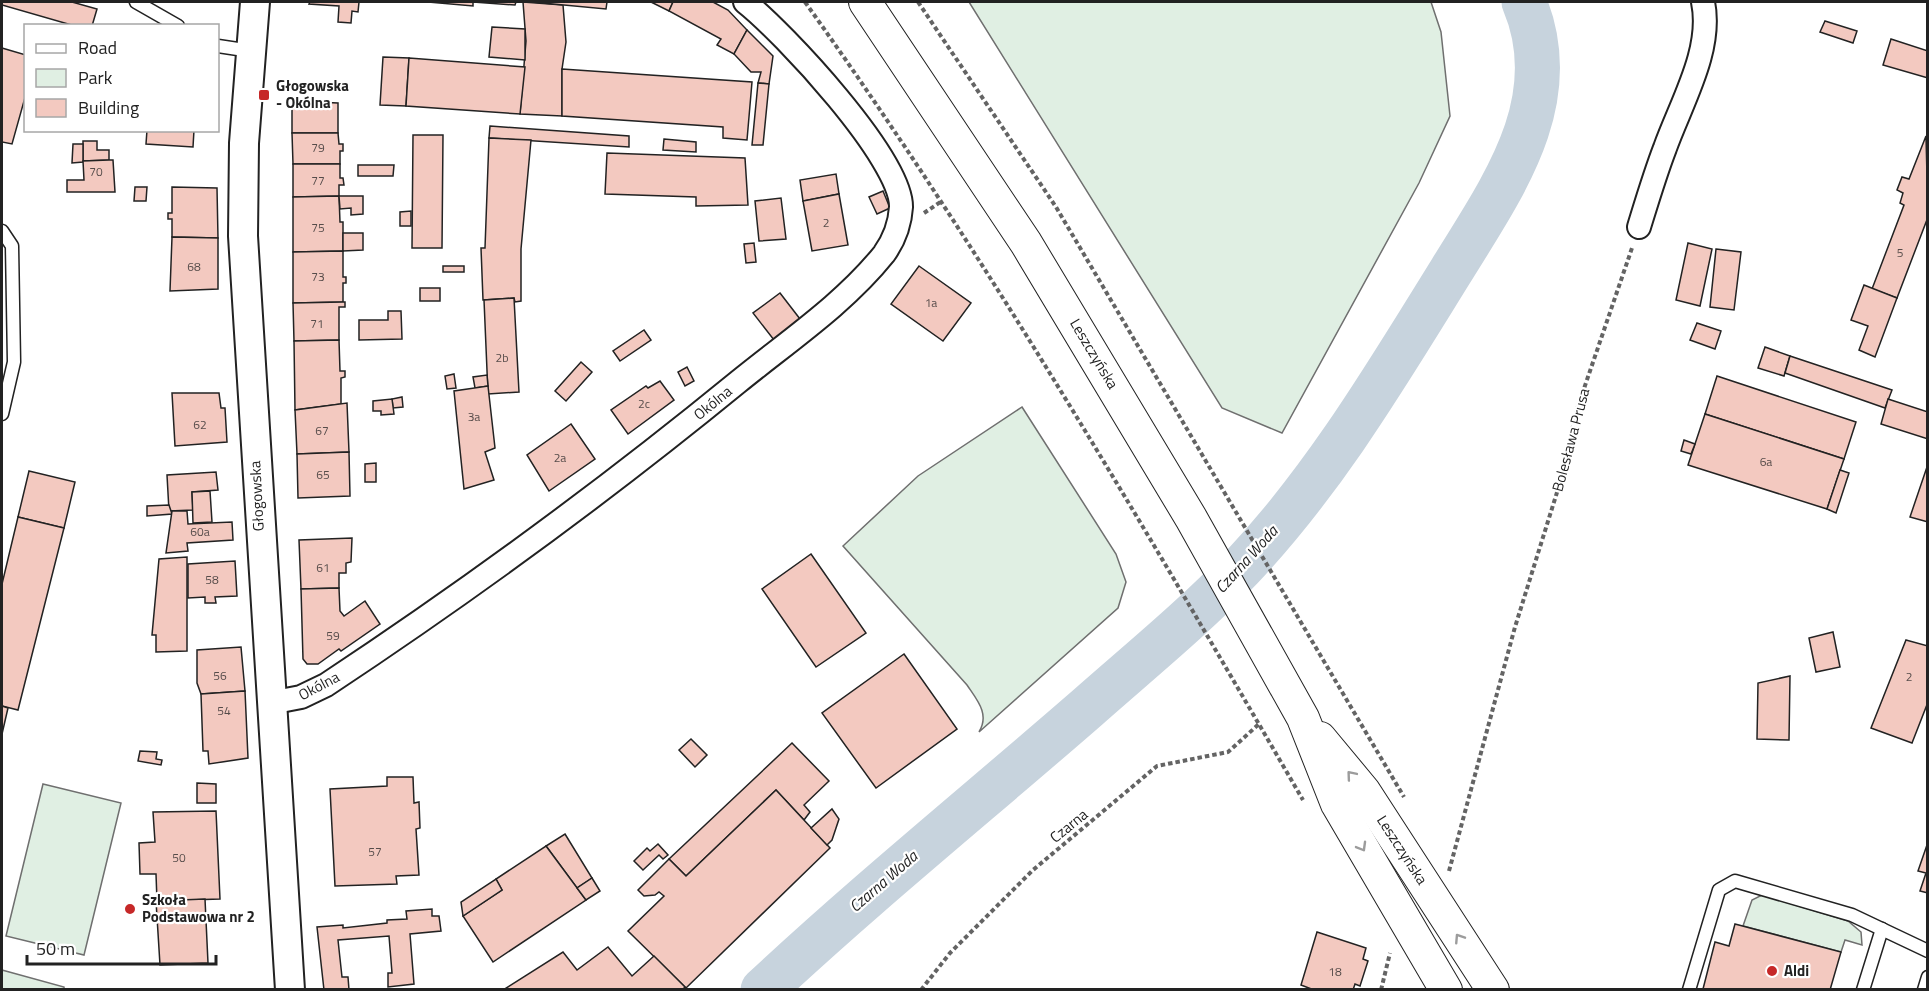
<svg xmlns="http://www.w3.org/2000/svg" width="1929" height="991" font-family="'Titillium Web',sans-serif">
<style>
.green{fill:#e0efe3;stroke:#6f6f6f;stroke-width:1.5}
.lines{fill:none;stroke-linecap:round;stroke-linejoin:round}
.river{stroke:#c7d3dd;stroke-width:45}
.building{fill:#f3c9c0;stroke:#222;stroke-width:1.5}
.service-casing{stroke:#222;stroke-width:15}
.minor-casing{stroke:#222;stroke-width:26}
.tertiary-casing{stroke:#222;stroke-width:32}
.secondary-casing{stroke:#222;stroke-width:34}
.path{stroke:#646464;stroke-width:4;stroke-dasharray:4.5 3;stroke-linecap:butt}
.service{stroke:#fff;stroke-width:12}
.minor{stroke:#fff;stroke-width:22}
.tertiary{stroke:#fff;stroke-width:28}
.secondary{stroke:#fff;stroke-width:32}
.oneway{stroke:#9c9c9c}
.poi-dot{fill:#c62828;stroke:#fff;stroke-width:2}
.labels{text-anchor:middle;stroke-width:4.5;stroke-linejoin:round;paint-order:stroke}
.number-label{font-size:12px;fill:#564c4a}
.poi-label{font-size:15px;font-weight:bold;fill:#222;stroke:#fff;text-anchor:start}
.street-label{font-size:15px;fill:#222;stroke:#fff}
.water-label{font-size:16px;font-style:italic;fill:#222;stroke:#fff}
</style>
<rect width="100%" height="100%" fill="#fff"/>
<!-- green -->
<g class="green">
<path d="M969,2H1431L1441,32L1450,116L1419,183L1282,433L1222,408Z"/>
<path d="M1022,407L1116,554L1126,582L1118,608L979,732C990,714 977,700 967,685L843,546L918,476Z"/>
<path d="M43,784L121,803L84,955L6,936Z"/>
<path d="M1762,895L1848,921L1861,932L1862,945L1845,940L1841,952L1743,926L1752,900Z"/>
<path d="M2,970L64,987V989H2Z"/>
</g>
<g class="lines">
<!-- river -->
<path class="river" d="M763,990C868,892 979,802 1087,708C1139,662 1193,618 1241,568C1325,479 1387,374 1451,271C1502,188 1566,101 1524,2"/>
</g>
<!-- building -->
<g class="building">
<path d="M2,2H72L97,9L92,26H75L2,5Z"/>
<path d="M310,2H359L358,12L352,11L351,23L338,22L339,6L309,4Z"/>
<path d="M428,2H516L515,5L473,2V6Z"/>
<path d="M523,2L563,5L566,42L562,69V116L520,114L526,41Z"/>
<path d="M532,2H607L606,9Z"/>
<path d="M651,2H673L669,11Z"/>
<path d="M673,2H713L728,10L747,30L734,54L717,45L721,39L669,11Z"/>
<path d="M1825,21L1857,31L1853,43L1820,32Z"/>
<path d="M492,27L525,29V60L489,57Z"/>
<path d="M747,30L773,56L769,84L758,83L761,72H751L734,54Z"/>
<path d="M1891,39L1928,51V78L1883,65Z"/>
<path d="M2,48L26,55V94L12,144L2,142Z"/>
<path d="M383,57L409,58L406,106L380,105Z"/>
<path d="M409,58L525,67L520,114L406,106Z"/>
<path d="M562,69L752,82L747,140L723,138V127L562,116Z"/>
<path d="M758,83L769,84L763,145H752Z"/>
<path d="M292,101L338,103V133H292Z"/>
<path d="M490,126L629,136V147L489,138Z"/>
<path d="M147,130H194L193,147L146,144Z"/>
<path d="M292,133H338L339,144H343V151H340V164H293Z"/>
<path d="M413,135H443L442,248H412Z"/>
<path d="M1926,136L1928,217L1897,298L1872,289L1904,205L1900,203L1903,193L1897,190L1902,177L1909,179Z"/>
<path d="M489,138L531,140L521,249V301L515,302L514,298L483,300L481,248H485Z"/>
<path d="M664,139L696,142V152L663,150Z"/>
<path d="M83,141H97V150H109V160L83,161Z"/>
<path d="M73,144H83V162L72,163Z"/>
<path d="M607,153L745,158L748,205L696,206V197L605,194Z"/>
<path d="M109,160H113L115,192H67V180H84L83,161Z"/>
<path d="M293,164H340V178H343L344,185H339V196L293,197Z"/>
<path d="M358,165H394L393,176H358Z"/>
<path d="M836,174L839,194L803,201L800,180Z"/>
<path d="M135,187H147L146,201H134Z"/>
<path d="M172,187L217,188L218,238L172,237V219H168V213H172Z"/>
<path d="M883,191L890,208L877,214L869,197Z"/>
<path d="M839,194L848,245L812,251L803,201Z"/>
<path d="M339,196L340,222H343V251L293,252V197Z"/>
<path d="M339,196H363V214L351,215V208L340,209Z"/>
<path d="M781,198L786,239L759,241L755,201Z"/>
<path d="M411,211V226H400V212Z"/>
<path d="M343,233H363V250L343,251Z"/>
<path d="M172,237L218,238V289L170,291Z"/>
<path d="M754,243L756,262L746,263L744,244Z"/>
<path d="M1688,243L1712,249L1700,306L1676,300Z"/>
<path d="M1716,249L1741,252L1734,310L1710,307Z"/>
<path d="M343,251V277H346V283H343V302L293,303V252Z"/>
<rect x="443" y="266" width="21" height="6"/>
<path d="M919,266L971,303L943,341L891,304Z"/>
<path d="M1864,285L1897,298L1875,357L1859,350L1868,326L1851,320Z"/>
<rect x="420" y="288" width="20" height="13"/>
<path d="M780,293L800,319L774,340L753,313Z"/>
<path d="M514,298L519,392L488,394L484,300Z"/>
<path d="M343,302H345V307H339V340L294,341L293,303Z"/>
<path d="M388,311H401L402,339L359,340V320H388Z"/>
<path d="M1697,323L1721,331L1715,349L1690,340Z"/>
<path d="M644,330L651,340L620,361L613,351Z"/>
<path d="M339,340L340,371H345V377L341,378V404L295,410L294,341Z"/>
<path d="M1765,347L1790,356L1784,376L1758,368Z"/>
<path d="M1790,356L1892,390L1885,408L1785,373Z"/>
<path d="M581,362L592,372L566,401L555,391Z"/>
<path d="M687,367L694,381L685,386L678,372Z"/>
<path d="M454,374L456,388L447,389L445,376Z"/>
<path d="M487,375L488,386L475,388L473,377Z"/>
<path d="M1717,376L1856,422L1844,459L1705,414Z"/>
<path d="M660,381L674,400L628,434L611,410L646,386L648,388Z"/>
<path d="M488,386L495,448L485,452L494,480L464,489L454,391Z"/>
<path d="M172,393H219L221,408H225L227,442L175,446Z"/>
<path d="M402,397L403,407L393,408L392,399Z"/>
<path d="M392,399L394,414L381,415V411H373V401Z"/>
<path d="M1888,399L1928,412V439L1881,424Z"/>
<path d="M347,403L349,452L297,454L295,410Z"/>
<path d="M1705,414L1844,459L1827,509L1688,465Z"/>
<path d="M571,424L595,459L549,491L527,455Z"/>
<path d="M1684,440L1695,444L1691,454L1681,451Z"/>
<path d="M349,452L350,496L298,498L297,454Z"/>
<path d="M376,463V482H365V464Z"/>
<path d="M1928,464V522L1910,517Z"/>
<path d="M1840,470L1849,473L1836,513L1827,509Z"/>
<path d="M29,471L75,482L64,528L18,517Z"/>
<path d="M216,472L218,490L192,492L193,510L169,511L167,475Z"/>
<path d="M210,491L212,522L193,523L192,492Z"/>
<path d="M169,505L172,514L147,516V506Z"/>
<path d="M172,511H187L188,524L232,522L233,540L187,543L188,551L166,553Z"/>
<path d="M18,517L64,528L18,710L2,706V584Z"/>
<path d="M352,538L351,562L346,563V573H339V588L301,589L299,540Z"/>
<path d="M811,554L866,633L816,667L762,589Z"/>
<path d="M187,557V651L156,652V635H152L159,559Z"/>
<path d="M235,561L237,596L215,597L216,603H205V597L188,598V564Z"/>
<path d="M339,588L340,611L344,616L365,601L380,624L341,651L339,649L318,664H307L303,659L301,589Z"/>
<path d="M1833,632L1840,667L1816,672L1809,638Z"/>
<path d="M1906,640L1928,646V702L1912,743L1871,728Z"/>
<path d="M241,647L245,691L201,694L197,683V650Z"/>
<path d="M904,654L957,729L876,788L822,713Z"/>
<path d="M1790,676L1789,740L1757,739L1758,683Z"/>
<path d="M245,691L248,758L209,764L208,751H203L201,694Z"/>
<path d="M2,706L8,708L2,734Z"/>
<path d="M691,739L707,755L695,767L679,750Z"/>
<path d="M792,743L829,781L804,805L810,812L804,820L776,790L686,876L669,859Z"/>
<path d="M140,751L157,752L156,759L162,760L161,765L138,761Z"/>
<path d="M387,777H413L414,803L419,802L420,828L416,829L419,875L396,876L397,884L335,886L330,789L387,786Z"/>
<path d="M197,783L216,784V803H197Z"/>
<path d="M776,790L830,848L686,988L628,931L664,896L659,892L655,895L644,896L638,890L669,859L686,876Z"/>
<path d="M832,809L839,819L832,840L827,845L811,828Z"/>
<path d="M216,811L220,899L157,901L156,874H140L139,843L155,842L153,812Z"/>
<path d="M565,834L592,878L577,888L546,846Z"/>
<path d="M1928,842V893L1920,891L1926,873L1918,871Z"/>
<path d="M658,844L668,855L663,859L659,855L643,870L634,861L647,848L650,851Z"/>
<path d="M546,846L586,900L493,962L463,916L502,890L496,879Z"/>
<path d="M592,878L600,891L586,900L577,888Z"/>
<path d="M496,879L502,890L463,916L461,902Z"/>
<path d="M205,899L208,963L160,965L156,901Z"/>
<path d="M432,909V916H439L441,931L410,934L414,984L388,987V973H392L389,936L338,940L342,977H348L349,990H324L317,927L343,925V928L387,923V920L407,919L406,911Z"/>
<path d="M1735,924L1841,952L1830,990L1703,989L1715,942L1729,946Z"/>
<path d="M1317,932L1366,948L1363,959L1368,961L1360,986L1355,984L1353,990H1314L1301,985Z"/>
<path d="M608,947L632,976L654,956L685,987L682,990H503L563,952L577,970Z"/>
</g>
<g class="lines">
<defs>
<g id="service">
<path d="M136,2L178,26"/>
<path d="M218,46L251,51"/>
<path d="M2,231L12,246L14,362L2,414"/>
<path d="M1689,990L1719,890L1735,881L1852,915L1928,951"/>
<path d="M1863,990L1882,929"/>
<path d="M1924,990L1928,977"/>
</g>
<g id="minor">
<path d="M1639,227C1647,201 1655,174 1665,148C1681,103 1713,50 1703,2"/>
<path d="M270,703L301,697L326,685C468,591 606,490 738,382C787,342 844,304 884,254C894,240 900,224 901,207C902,159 783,32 745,2"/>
</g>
<path id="tertiary" d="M255,2L244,143L243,236L290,990"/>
<g id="secondary">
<path d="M865,2L1026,243L1191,518L1303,718L1337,804L1446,990"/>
<path d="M1320,738L1364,791L1493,990"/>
</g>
</defs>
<!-- service casing -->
<use href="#service" class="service-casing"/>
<!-- minor casing -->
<use href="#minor" class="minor-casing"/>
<!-- tertiary casing -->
<use href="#tertiary" class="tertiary-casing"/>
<!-- secondary casing -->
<use href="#secondary" class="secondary-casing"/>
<!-- path -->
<g class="path">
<path d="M805,2C987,257 1145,528 1303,800"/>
<path d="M918,2L1056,207L1404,797"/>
<path d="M924,213L942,201"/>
<path d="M1449,871L1515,627L1559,486L1577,409L1632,248"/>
<path d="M921,990L950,953L1033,870L1157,766L1228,752L1259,724"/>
<path d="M1381,990L1390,953"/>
</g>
<!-- service -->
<use href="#service" class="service"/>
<!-- minor -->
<use href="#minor" class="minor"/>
<!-- tertiary -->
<use href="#tertiary" class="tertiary"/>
<!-- secondary -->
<use href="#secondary" class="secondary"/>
</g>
<!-- one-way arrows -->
<defs><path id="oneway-chevron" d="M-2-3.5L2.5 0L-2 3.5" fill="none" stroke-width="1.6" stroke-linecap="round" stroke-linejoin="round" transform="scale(1.5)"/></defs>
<g class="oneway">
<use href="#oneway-chevron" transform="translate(1351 775) rotate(-130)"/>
<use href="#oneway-chevron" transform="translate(1362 847) rotate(60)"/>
<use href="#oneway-chevron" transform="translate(1459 938) rotate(-123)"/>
</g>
<!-- markers -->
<g class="poi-dot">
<rect x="258" y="89" width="12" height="12" rx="3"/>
<circle cx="130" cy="909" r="6"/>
<circle cx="1772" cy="971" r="6"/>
</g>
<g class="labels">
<!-- number labels -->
<g class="number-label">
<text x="318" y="152">79</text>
<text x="96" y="176">70</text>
<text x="318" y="185">77</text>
<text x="826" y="227">2</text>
<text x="318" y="232">75</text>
<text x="1900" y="257">5</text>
<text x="194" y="271">68</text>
<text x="318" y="281">73</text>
<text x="931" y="307">1a</text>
<text x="317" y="328">71</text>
<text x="502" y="362">2b</text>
<text x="644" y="408">2c</text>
<text x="474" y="421">3a</text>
<text x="200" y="429">62</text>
<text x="322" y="435">67</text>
<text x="560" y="462">2a</text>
<text x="1766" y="466">6a</text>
<text x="323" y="479">65</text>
<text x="200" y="536">60a</text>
<text x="323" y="572">61</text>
<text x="212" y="584">58</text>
<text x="333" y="640">59</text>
<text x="220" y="680">56</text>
<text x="1909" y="681">2</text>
<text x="224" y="715">54</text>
<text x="375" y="856">57</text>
<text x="179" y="862">50</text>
<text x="1335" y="976">18</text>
</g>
<!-- poi labels -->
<g class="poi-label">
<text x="276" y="91">Głogowska<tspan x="276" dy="17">- Okólna</tspan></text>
<text x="142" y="905">Szkoła<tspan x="142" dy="17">Podstawowa nr 2</tspan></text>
<text x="1784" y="976">Aldi</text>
</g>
<!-- street labels -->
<g class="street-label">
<text transform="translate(1094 354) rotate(59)" y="5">Leszczyńska</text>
<text transform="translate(713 403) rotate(-39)" y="5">Okólna</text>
<text transform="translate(1571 440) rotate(-75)" y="5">Bolesława Prusa</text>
<text transform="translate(257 496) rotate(-93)" y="5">Głogowska</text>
<text transform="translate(319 686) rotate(-28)" y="5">Okólna</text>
<text transform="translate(1069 826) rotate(-39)" y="5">Czarna</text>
<text transform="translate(1402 850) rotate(57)" y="5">Leszczyńska</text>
</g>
<!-- water labels -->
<g class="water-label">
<text transform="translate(1246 559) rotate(-48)" y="6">Czarna Woda</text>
<text transform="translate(883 881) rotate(-41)" y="6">Czarna Woda</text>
</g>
</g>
<!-- border -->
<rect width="1929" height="991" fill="none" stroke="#222222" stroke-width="6"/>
<!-- legend -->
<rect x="24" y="24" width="195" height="108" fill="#ffffff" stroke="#a7a7a7" stroke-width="1.5"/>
<rect x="36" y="44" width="30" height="9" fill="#ffffff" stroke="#a7a7a7" stroke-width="1.5"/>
<text x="78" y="54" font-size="18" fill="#222222">Road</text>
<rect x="36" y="69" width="30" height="18" fill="#e0efe3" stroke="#a7a7a7" stroke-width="1.5"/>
<text x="78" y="84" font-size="18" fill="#222222">Park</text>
<rect x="36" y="99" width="30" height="18" fill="#f3c9c0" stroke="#a7a7a7" stroke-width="1.5"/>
<text x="78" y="114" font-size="18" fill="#222222">Building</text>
<!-- scale -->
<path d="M27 955v9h189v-9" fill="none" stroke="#222222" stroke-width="3"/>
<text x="36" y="955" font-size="18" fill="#222222" stroke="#ffffff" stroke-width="4.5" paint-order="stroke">50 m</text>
</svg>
